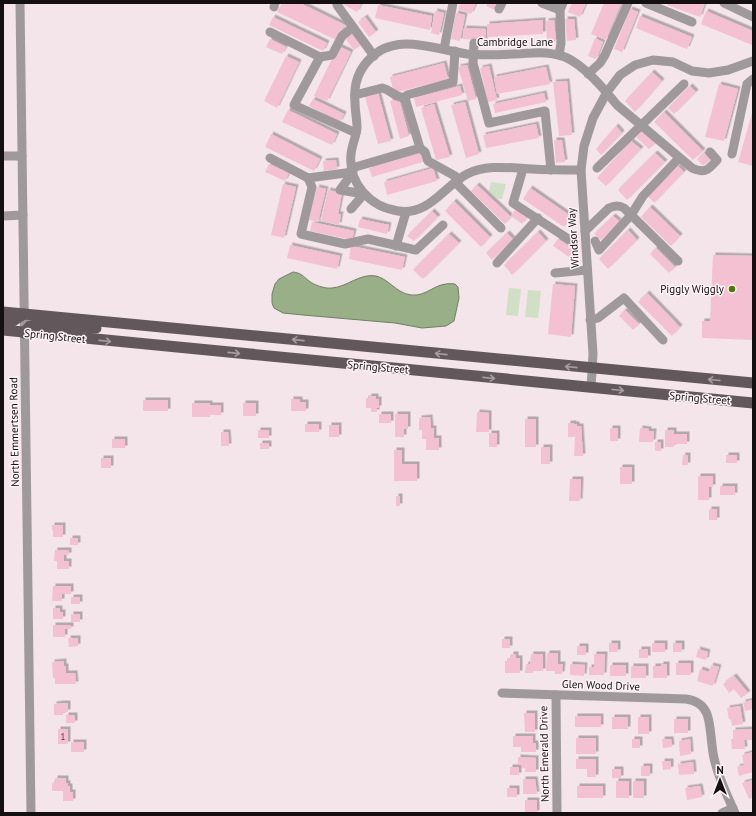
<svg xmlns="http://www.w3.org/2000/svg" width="756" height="816" font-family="'PT Sans',sans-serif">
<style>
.green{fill:#d0dfc5}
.water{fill:#99af87;stroke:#717f64}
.building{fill:#f4c1d2;filter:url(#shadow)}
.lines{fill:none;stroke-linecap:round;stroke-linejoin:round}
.minor{stroke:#9f999b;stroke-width:9}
.major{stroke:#62585c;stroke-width:11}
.oneway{stroke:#a89ea1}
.poi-dot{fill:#4a7900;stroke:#fef3f6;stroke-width:1.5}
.labels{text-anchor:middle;stroke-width:3;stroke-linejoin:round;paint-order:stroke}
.number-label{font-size:9px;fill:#4c3c41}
.street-label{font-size:11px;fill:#140f11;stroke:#fef3f6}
.poi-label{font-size:11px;fill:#140f11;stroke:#fef3f6;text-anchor:end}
</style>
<defs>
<filter id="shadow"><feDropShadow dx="2.5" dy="-2.5" stdDeviation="0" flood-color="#0004"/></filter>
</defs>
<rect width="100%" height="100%" fill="#f3e5e9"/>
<!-- green -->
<g class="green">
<path d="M491,182L506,184L502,199H498L489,191Z"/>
<path d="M509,288L521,289L518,316L506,315Z"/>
<path d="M528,290L541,291L538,318L525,317Z"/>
</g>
<!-- water -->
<path class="water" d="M293,272C301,273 303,276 309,281C314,285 325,289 332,288C347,287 360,273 376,276C389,279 396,293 411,295C428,297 435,281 455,284L458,287L459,298L454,321L446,326L422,328L395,323L303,315L283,313L274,308L272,303V294L275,284L279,279Z"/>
<!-- building -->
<g class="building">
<path d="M282,3H300L345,25L336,40L277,12Z"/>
<path d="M345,3H362L357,12L344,5Z"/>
<path d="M461,3H476L471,14L458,9Z"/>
<path d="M488,3H498L495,10L486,6Z"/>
<path d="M572,3H586L580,17L568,12Z"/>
<path d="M604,3H621L606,40L591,34Z"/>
<path d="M668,3H705L700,17L667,5Z"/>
<path d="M378,5L432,16L430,30L375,18Z"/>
<path d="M630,9L638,12L622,52L614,49Z"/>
<path d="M435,11L444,13L439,35L431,33Z"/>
<path d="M706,11L753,31L752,45L701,24Z"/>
<path d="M456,13L465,15L460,41L451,39Z"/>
<path d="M640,16L692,37L687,49L636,28Z"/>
<path d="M273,17L327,43L323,51L269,25Z"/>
<path d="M365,17L376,32L369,37L358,22Z"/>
<path d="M565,19H574L576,40L567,41Z"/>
<path d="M543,20V34L488,37L487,24Z"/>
<path d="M554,20L556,42H547L546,21Z"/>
<path d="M464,28L486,29L485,41L463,39Z"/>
<path d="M350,31L361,45L354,50L343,36Z"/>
<path d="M595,38L603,42L596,59L588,56Z"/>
<path d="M270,39L286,47L282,54L266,47Z"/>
<path d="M338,46L351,52L327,101L314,96Z"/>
<path d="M286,56L299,62L277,108L264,101Z"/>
<path d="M444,63L448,79L394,93L390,77Z"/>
<path d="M467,65L476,99L468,101L458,67Z"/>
<path d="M489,66L497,100L488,102L480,68Z"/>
<path d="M546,67L550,84L497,94L494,77Z"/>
<path d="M652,72L662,81L635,112L625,101Z"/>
<path d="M567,81L572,135L559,136L553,82Z"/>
<path d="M719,84L738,89L724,141L705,137Z"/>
<path d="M460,86L462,95L416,107L414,98Z"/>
<path d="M690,86L696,92L674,114L668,108Z"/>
<path d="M377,89L391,141L378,144L364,93Z"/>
<path d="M544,93L546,102L495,113L493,104Z"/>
<path d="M313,99L344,114L340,122L309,106Z"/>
<path d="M399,99L409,136L400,139L390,101Z"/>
<path d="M465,102L479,154L466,158L451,105Z"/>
<path d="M434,104L450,157L436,160L421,108Z"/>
<path d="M288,110L337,134L332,145L282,122Z"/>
<path d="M753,110V166L738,162Z"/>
<path d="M664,112L703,151L693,160L654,122Z"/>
<path d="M536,124L539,138L486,148L483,135Z"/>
<path d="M616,126L622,133L601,155L596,149Z"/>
<path d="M643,130L656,143L649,149L636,137Z"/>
<path d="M271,134L320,159L314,171L265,147Z"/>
<path d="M554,140H562L565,162L556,163Z"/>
<path d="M631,141L641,149L606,186L597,178Z"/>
<path d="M424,152L426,161L372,177L369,168Z"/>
<path d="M655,153L665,162L627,200L618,190Z"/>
<path d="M704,153L710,160L703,166L697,159Z"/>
<path d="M336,160L337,169L324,171L323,161Z"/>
<path d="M269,164L289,173L285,181L265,172Z"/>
<path d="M678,166L684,172L654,203L648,196Z"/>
<path d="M433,168L437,181L387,195L384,182Z"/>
<path d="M283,184L296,187L284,238L271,235Z"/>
<path d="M477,185L511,217L505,224L471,191Z"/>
<path d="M317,187L326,189L318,222L309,220Z"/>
<path d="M530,188L572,217L564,227L523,199Z"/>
<path d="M328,190L342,193L338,214H341L339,225L321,221Z"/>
<path d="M454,201L490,237L481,247L445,211Z"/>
<path d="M650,207L680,236L671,246L641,217Z"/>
<path d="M516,209L527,217L522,224L511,216Z"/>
<path d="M432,211L438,217L414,241L407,236Z"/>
<path d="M613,216L619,221L601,240L594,234Z"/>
<path d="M360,219L389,225L387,234L358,227Z"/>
<path d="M312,222L354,231L352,240L310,231Z"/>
<path d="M628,230L637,240L608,269L599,259Z"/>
<path d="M538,232L546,241L512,275L504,265Z"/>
<path d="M507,233L513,239L492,260L486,253Z"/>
<path d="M449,234L459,243L423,279L413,270Z"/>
<path d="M558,239L574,249L569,257L553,246Z"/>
<path d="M290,245L340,256L337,269L287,258Z"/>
<path d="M351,246L405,257L402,270L349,259Z"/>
<path d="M656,248L675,267L669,273L650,254Z"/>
<path d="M713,255L753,256V340L702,338V321H710Z"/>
<path d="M553,284L575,286L571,337L548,334Z"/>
<path d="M647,293L680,327L672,336L638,302Z"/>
<path d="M625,310L639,324L633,330L619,316Z"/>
<path d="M369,396H376V399H379V408H377V412H371V408H366V398H369Z"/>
<path d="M291,399H300V402H306V411H291Z"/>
<rect x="143" y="400" width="25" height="11"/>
<path d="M192,403H210V405H221V415H210V417H192Z"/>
<rect x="243" y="403" width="13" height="13"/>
<path d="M477,412L489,413V432H476Z"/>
<rect x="379" y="414" width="12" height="9"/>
<path d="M395,414H408V429H404V437H395Z"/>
<path d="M430,417L431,428H434V438H439V450H426V439H422V430H419V418Z"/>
<rect x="525" y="419" width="11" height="28"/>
<path d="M568,423H574V424H577V426H581L583,456H574L575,437H568Z"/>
<rect x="305" y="424" width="14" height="8"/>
<rect x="329" y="425" width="10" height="12"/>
<rect x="610" y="428" width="8" height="13"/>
<path d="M640,428L649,429V431H654L653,442H639Z"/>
<rect x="258" y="430" width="11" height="8"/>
<path d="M665,430H674V434H687V444H674V447H665Z"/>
<path d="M221,432H228L229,446H221Z"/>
<rect x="489" y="433" width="8" height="14"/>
<rect x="112" y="439" width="13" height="9"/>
<rect x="655" y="442" width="6" height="9"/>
<rect x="260" y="443" width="9" height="6"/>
<rect x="541" y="447" width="9" height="17"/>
<path d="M394,450H402V464H417V481H394Z"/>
<path d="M683,455H688V465H682Z"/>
<rect x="726" y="455" width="11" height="8"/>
<rect x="101" y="458" width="10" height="10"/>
<rect x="620" y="467" width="12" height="17"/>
<path d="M698,476H713V487H709V500H698Z"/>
<path d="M570,479H581L580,501H569Z"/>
<rect x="720" y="486" width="15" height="9"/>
<rect x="396" y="496" width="4" height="10"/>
<rect x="709" y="509" width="8" height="11"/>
<path d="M52,525H63V537H53V530H52Z"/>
<rect x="70" y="538" width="8" height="7"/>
<path d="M55,550H69V555H64V561H69V569H57V561H54Z"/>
<path d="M53,586H71V594H62V601H52Z"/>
<rect x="71" y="597" width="9" height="7"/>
<path d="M53,608H60V612H63V619H53Z"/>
<rect x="71" y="614" width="9" height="8"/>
<path d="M53,625H71V629H65V637H53Z"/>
<path d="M68,638H78V646L69,647Z"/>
<rect x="502" y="639" width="8" height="9"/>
<rect x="609" y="643" width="9" height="9"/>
<rect x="652" y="643" width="13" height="9"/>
<rect x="673" y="643" width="9" height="9"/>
<rect x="577" y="646" width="9" height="9"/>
<rect x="639" y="649" width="9" height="9"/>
<path d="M698,649L708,652L706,660L696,657Z"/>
<path d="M547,653H558V664H563L562,674H555V671H546Z"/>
<path d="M511,654H516V658H520V673H505V661H508V658H511Z"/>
<path d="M531,654H543V671H533V673H525L526,664H530Z"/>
<path d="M594,654H605L604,675H589V667H594Z"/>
<path d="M64,661V666H66V673H75L76,684H55V678H53L52,662Z"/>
<rect x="676" y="663" width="15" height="12"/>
<path d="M570,664L585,665L584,676L570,675Z"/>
<path d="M661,664H667V678H653V666H661Z"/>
<rect x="610" y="665" width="16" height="11"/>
<path d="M711,665L719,667L713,686L697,681L700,669L709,672Z"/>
<rect x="631" y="666" width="15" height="12"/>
<path d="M734,676L748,693L741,698L734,689L729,693L723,684Z"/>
<path d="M753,700V709L745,711L743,702Z"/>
<path d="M62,703H68V712H63V715H54V704Z"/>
<path d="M740,706L743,724L732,726L731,719L729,720L727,708Z"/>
<path d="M524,713H535V732H525Z"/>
<rect x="66" y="715" width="9" height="8"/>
<rect x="575" y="716" width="26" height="11"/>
<rect x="612" y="717" width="16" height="12"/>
<rect x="638" y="717" width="11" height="17"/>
<rect x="674" y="719" width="14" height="14"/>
<rect x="58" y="729" width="10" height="15"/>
<path d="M752,729L753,740H744L745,749H732L731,739H733V730Z"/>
<path d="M513,736H533V743H536V752H521V747H513Z"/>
<rect x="576" y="738" width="20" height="16"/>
<rect x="632" y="739" width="8" height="9"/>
<path d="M662,739H671L672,747L663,748Z"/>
<path d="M690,739L691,754L680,756L679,741Z"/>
<rect x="71" y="742" width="13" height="10"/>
<path d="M753,752V772L739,776L737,767L744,765L742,755Z"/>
<path d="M518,757L536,758V772H525V768H522V765H518Z"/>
<path d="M576,759H596V777H587V769H576Z"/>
<path d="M662,761H671V769L663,770Z"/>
<path d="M693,762L694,774L679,775L678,764Z"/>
<rect x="641" y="766" width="9" height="10"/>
<rect x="510" y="767" width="9" height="8"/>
<rect x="612" y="769" width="9" height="9"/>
<path d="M55,778H66V783H68V786H70V792H73V801H63V791H52V783H55Z"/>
<path d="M523,779H535L537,794H523Z"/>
<path d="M753,780V797L749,799L742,783Z"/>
<rect x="616" y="781" width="13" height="17"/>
<rect x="633" y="781" width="11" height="17"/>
<rect x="577" y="786" width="26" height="12"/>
<path d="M700,786L702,797L687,800L685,788Z"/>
<rect x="507" y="788" width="10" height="9"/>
<rect x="525" y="800" width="12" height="13"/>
</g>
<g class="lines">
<!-- minor -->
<g class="minor">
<path d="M20,3L31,813"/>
<path d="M338,3L337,5L374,56"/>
<path d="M542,3L560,10"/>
<path d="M646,3L692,22"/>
<path d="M724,3L753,17"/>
<path d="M274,7L275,3"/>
<path d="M499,9L502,3"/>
<path d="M270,32L320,57L294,105L356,133"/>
<path d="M474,43L473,63L489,123L545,111L551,170"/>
<path d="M444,49L453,3"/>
<path d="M559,55L561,43L560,10L563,3"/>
<path d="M320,57L332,55L342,36L353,27"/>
<path d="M588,74L600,63L605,55L628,3"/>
<path d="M355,95L382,88C392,90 393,97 405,98"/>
<path d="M420,148L425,152L428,161L455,176L459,180"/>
<path d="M732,154L747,84L753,79"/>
<path d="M3,156H22"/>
<path d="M270,158L308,178L353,172"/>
<path d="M352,168L420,148L405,98L407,95L453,82L455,51"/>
<path d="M597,168L684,84"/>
<path d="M523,169L513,203L573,242"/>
<path d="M581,170C564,170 548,170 532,169C511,168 486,164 467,174C443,187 429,216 398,211C370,207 348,183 351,154C352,145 356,137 357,128C357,119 355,111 355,102C353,81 361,64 378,52C385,47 397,44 406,44C427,44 447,51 467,54C489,56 511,54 532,53C543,52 554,53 565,57C584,65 604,89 617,105L692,168C705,174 708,170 717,160L710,152"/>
<path d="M348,173V179L340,190L364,194"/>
<path d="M308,178L312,187L301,234L345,244L368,239L416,250L443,225"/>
<path d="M455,182L501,228"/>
<path d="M351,209L364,194"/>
<path d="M3,216L23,215"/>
<path d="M585,231L609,208C615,205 619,205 624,208L678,261"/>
<path d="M595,241L599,250L631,215L643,196L679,158"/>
<path d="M396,246L406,212"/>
<path d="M497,263L538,218"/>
<path d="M555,273L587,270"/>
<path d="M590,320L598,318L624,298L663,340"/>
<path d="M591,388L593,354L581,170L584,146L593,118L607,92L620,75L635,65L653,60L673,62L692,71L709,73L728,70L753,61"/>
<path d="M502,693L686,699C694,700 702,704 706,712C711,720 711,746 714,758C718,777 727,795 735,813"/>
<path d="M556,695L557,813"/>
<path d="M722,813L733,808"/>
</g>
<!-- major -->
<g class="major">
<path d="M3,312L753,383"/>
<path d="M3,321L11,322L24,314"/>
<path d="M3,330L753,403"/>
<path d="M24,333L30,326L40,324L96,328"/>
</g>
</g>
<!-- one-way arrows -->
<defs><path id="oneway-shaft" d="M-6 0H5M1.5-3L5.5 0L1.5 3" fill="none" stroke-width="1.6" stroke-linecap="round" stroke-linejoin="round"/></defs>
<g class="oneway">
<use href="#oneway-shaft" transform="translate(298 340) rotate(-174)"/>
<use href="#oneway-shaft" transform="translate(105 341) rotate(6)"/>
<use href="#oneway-shaft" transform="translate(234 353) rotate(6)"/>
<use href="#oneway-shaft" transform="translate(441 354) rotate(-174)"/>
<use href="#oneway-shaft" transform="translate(571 367) rotate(-174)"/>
<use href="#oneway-shaft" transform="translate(489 378) rotate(6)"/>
<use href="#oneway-shaft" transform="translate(714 380) rotate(-175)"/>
<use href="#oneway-shaft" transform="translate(618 390) rotate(5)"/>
</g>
<!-- markers -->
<circle class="poi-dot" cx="732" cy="289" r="4"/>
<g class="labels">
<!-- number labels -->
<g class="number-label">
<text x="63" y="740">1</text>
</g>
<!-- street labels -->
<g class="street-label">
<text x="515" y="46">Cambridge Lane</text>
<text transform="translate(573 238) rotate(-94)" y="4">Windsor Way</text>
<text transform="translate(55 336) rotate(6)" y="4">Spring Street</text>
<text transform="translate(378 367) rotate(5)" y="4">Spring Street</text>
<text transform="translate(700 398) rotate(5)" y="4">Spring Street</text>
<text transform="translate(14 432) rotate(-91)" y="4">North Emmertsen Road</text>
<text transform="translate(601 685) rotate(2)" y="4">Glen Wood Drive</text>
<text transform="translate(544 754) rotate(-91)" y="4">North Emerald Drive</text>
</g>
<!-- poi labels -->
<g class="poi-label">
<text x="724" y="293">Piggly Wiggly</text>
</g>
</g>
<!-- border -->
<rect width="756" height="816" fill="none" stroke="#140f11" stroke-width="8"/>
<!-- north arrow -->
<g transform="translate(720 780)" stroke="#fef3f6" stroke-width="3" paint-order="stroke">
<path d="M0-3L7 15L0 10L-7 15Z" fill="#140f11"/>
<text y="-6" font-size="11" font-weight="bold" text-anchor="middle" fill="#140f11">N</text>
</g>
</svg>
